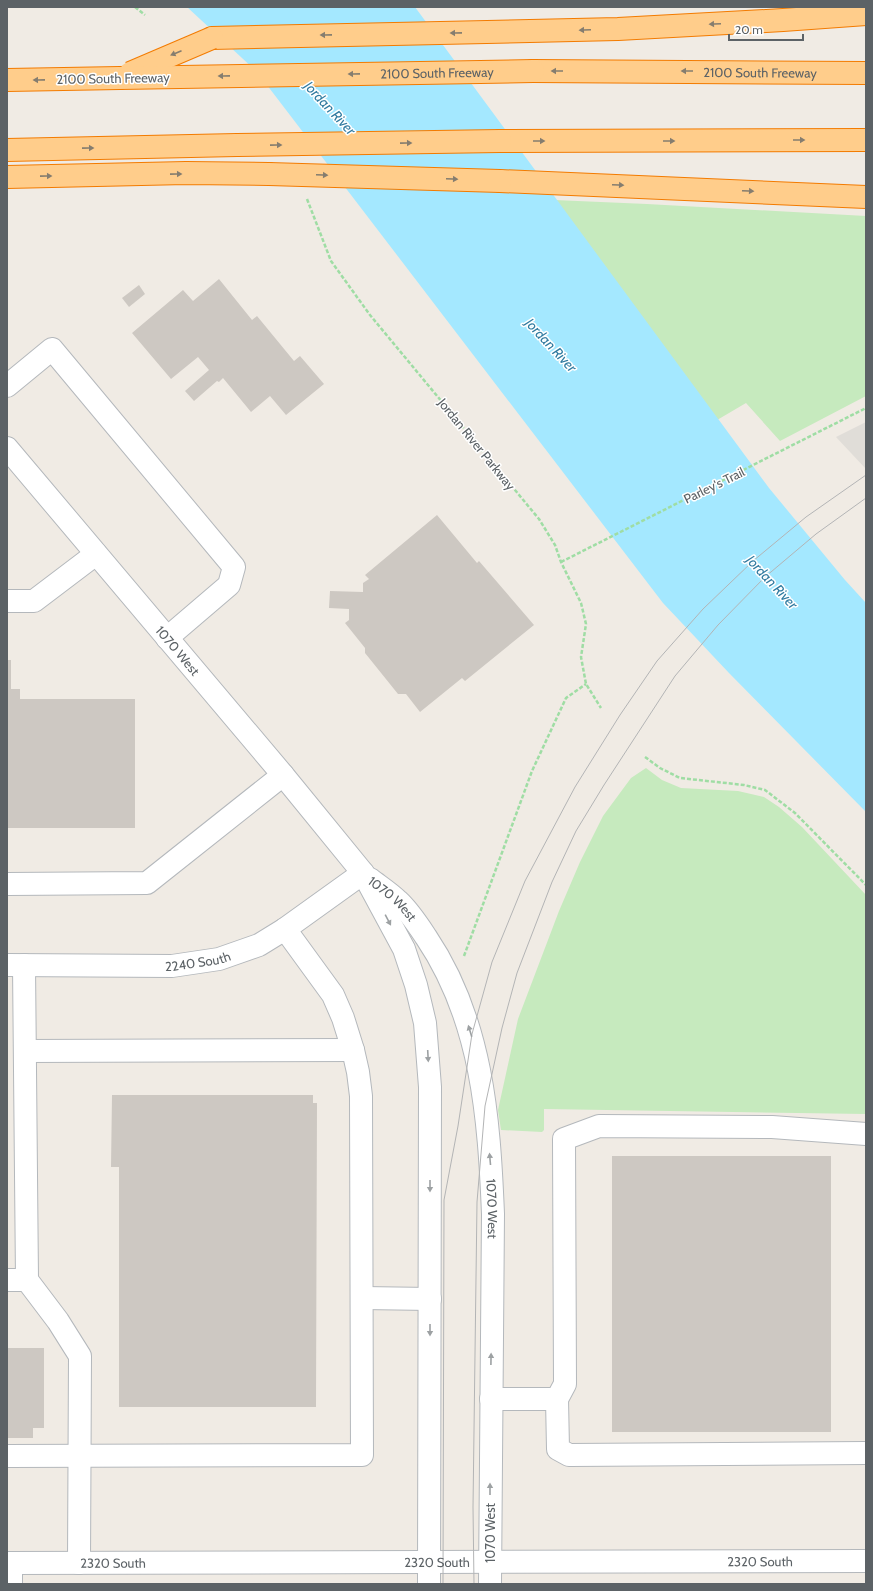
<svg xmlns="http://www.w3.org/2000/svg" width="873" height="1591" font-family="Cabin,sans-serif">
<style>
.industrial{fill:#e0ddd8}
.green{fill:#c6eabe}
.water{fill:#a4e8ff}
.building{fill:#cdc8c2}
.lines{fill:none;stroke-linecap:round;stroke-linejoin:round}
.minor-casing{stroke:#b4b8bc;stroke-width:24}
.highway-casing{stroke:#f37b00;stroke-width:24}
.path{stroke:#9fdda4;stroke-width:2.5;stroke-dasharray:4 2;stroke-linecap:butt}
.minor{stroke:#fff;stroke-width:22}
.highway{stroke:#ffcd8b;stroke-width:22}
.tram{stroke:#b3b4b5;stroke-width:1}
.highway-bridge-casing{stroke:#f37b00;stroke-width:24;stroke-linecap:butt}
.highway-bridge{stroke:#ffcd8b;stroke-width:22}
.oneway{fill:#857d6f}
.oneway2{fill:#9da1a3}
.labels{text-anchor:middle;stroke-width:3;stroke-linejoin:round;paint-order:stroke}
.street-label{font-size:13px;fill:#5c6266;stroke:#fff}
.water-label{font-size:14px;font-style:italic;fill:#307ba0;stroke:#fff}
</style>
<rect width="100%" height="100%" fill="#f0ebe4"/>
<!-- industrial -->
<path class="industrial" d="M866,422V469L836,437Z"/>
<!-- green -->
<g class="green">
<path d="M506,198L647,204L866,216V396L780,441L746,403L712,423Z"/>
<path d="M646,768L662,780L681,788L738,791L764,797L779,807L802,827L866,895V1114L544,1109V1130L542,1132L501,1130L498,1110L518,1019L559,911L580,862L603,816L631,778Z"/>
</g>
<!-- water -->
<path class="water" d="M187,7H415L769,488L845,580L866,603V812L729,673L663,603L257,72Z"/>
<!-- building -->
<g class="building">
<path d="M219,279L252,320L257,316L294,361L300,356L324,384L286,415L270,396L251,412L223,378L219,382L217,381L194,401L185,391L209,370L198,357L171,379L132,333L183,290L193,301Z"/>
<path d="M139,285L145,294L129,307L122,298Z"/>
<path d="M437,515L477,563L479,561L534,625L465,681L462,678L420,712L406,694H398L365,653V648L345,623L349,620V609L329,608L330,591L363,592V583L369,579L365,575Z"/>
<path d="M7,660H11V689H20V699H135V828H7Z"/>
<path d="M112,1095H313V1103H317L316,1407H119V1167H111Z"/>
<rect x="612" y="1156" width="219" height="276"/>
<path d="M7,1348H44V1428H33V1438H7Z"/>
</g>
<g class="lines">
<defs>
<g id="minor">
<path d="M7,386L52,349L234,567L229,585L167,638"/>
<path id="s1" d="M7,448L283,775L363,873L404,949L416,985L425,1023L430,1087L429,1584"/>
<path d="M7,601H34L96,554"/>
<path id="s2" d="M370,879C379,886 390,893 398,901C409,911 418,925 426,937C482,1020 489,1117 493,1214L490,1584"/>
<path d="M7,884L147,883L283,775"/>
<path id="s3" d="M7,965L172,966L219,959L259,945L285,929L363,873"/>
<path d="M24,965L27,1280L58,1321L80,1356L79,1563"/>
<path d="M25,1051L353,1050"/>
<path d="M7,1280H27"/>
<path d="M363,1298L430,1299"/>
<path d="M491,1399H557L565,1384L564,1139L599,1126L772,1127L866,1134"/>
<path d="M557,1399L558,1449L569,1455L866,1453"/>
<path d="M7,1456L362,1455L361,1096L358,1072L353,1050L343,1018L333,995L285,929"/>
<path id="s4" d="M7,1563L866,1561"/>
<path d="M11,1563V1584"/>
</g>
<g id="highway">
<path d="M212,38L618,29L783,20L866,14"/>
<path id="s5" d="M533,71L866,73"/>
<path d="M7,80L120,78"/>
<path d="M500,141L866,140"/>
<path d="M7,150L237,145"/>
<path d="M7,177L186,173L269,174"/>
<path d="M500,181L866,197"/>
</g>
</defs>
<!-- minor casing -->
<use href="#minor" class="minor-casing"/>
<!-- highway casing -->
<use href="#highway" class="highway-casing"/>
<!-- path -->
<g class="path">
<path d="M135,7L145,15"/>
<path d="M307,199L331,261L370,315L539,519L555,545L561,562L581,603L586,624L581,657L586,684L601,708"/>
<path d="M561,562L866,408"/>
<path d="M645,757L660,768L680,778L744,785L765,790L795,813L866,885"/>
<path d="M464,956L532,771L566,698L586,684"/>
</g>
<!-- minor -->
<use href="#minor" class="minor"/>
<!-- highway -->
<use href="#highway" class="highway"/>
<!-- tram -->
<g class="tram">
<path d="M443,1584L444,1200L458,1126L472,1034L492,962L525,881L575,787L620,715L657,661L703,609L753,561L806,517L866,475"/>
<path d="M474,1584L473,1507L477,1202L485,1106L502,1028L517,973L552,882L576,831L604,785L675,676L718,625L765,577L816,534L866,498"/>
</g>
<defs>
<g id="highway-bridge">
<path d="M130,73L212,38"/>
<path id="s6" d="M120,78L533,71"/>
<path d="M237,145L500,141"/>
<path d="M269,174L500,181"/>
</g>
</defs>
<!-- highway-bridge casing -->
<use href="#highway-bridge" class="highway-bridge-casing"/>
<!-- highway-bridge -->
<use href="#highway-bridge" class="highway-bridge"/>
</g>
<!-- one-way arrows -->
<defs><path id="oneway-solid" d="M-6-.8H1V-3.2L6.5 0L1 3.2V.8H-6Z"/></defs>
<g class="oneway">
<use href="#oneway-solid" transform="translate(715 24) rotate(177)"/>
<use href="#oneway-solid" transform="translate(585 30) rotate(178)"/>
<use href="#oneway-solid" transform="translate(456 33) rotate(179)"/>
<use href="#oneway-solid" transform="translate(326 35) rotate(179)"/>
<use href="#oneway-solid" transform="translate(176 53) rotate(157)"/>
<use href="#oneway-solid" transform="translate(557 71) rotate(-180)"/>
<use href="#oneway-solid" transform="translate(687 71) rotate(-180)"/>
<use href="#oneway-solid" transform="translate(354 74) rotate(179)"/>
<use href="#oneway-solid" transform="translate(224 76) rotate(179)"/>
<use href="#oneway-solid" transform="translate(39 80) rotate(179)"/>
<use href="#oneway-solid" transform="translate(799 140)"/>
<use href="#oneway-solid" transform="translate(539 141)"/>
<use href="#oneway-solid" transform="translate(669 141)"/>
<use href="#oneway-solid" transform="translate(406 143) rotate(-1)"/>
<use href="#oneway-solid" transform="translate(276 145) rotate(-1)"/>
<use href="#oneway-solid" transform="translate(88 148) rotate(-1)"/>
<use href="#oneway-solid" transform="translate(176 174) rotate(-1)"/>
<use href="#oneway-solid" transform="translate(322 175) rotate(2)"/>
<use href="#oneway-solid" transform="translate(46 176) rotate(-1)"/>
<use href="#oneway-solid" transform="translate(452 179) rotate(2)"/>
<use href="#oneway-solid" transform="translate(618 185) rotate(3)"/>
<use href="#oneway-solid" transform="translate(748 191) rotate(3)"/>
</g>
<g class="oneway2">
<use href="#oneway-solid" transform="translate(388 920) rotate(62)"/>
<use href="#oneway-solid" transform="translate(470 1031) rotate(-107)"/>
<use href="#oneway-solid" transform="translate(428 1056) rotate(87)"/>
<use href="#oneway-solid" transform="translate(490 1159) rotate(-95)"/>
<use href="#oneway-solid" transform="translate(430 1186) rotate(90)"/>
<use href="#oneway-solid" transform="translate(430 1330) rotate(90)"/>
<use href="#oneway-solid" transform="translate(491 1359) rotate(-89)"/>
<use href="#oneway-solid" transform="translate(490 1489) rotate(-90)"/>
</g>
<g class="labels">
<!-- street labels -->
<g class="street-label">
<text dy="5" stroke="none"><textPath href="#s6" startOffset="317">2100 South Freeway</textPath></text>
<text dy="5" stroke="none"><textPath href="#s5" startOffset="227">2100 South Freeway</textPath></text>
<text transform="translate(113 78) rotate(-1)" y="5">2100 South Freeway</text>
<text transform="translate(477 444) rotate(51)" y="5">Jordan River Parkway</text>
<text transform="translate(714 485) rotate(-26)" y="5">Parley's Trail</text>
<text dy="5" stroke="none"><textPath href="#s1" startOffset="265">1070 West</textPath></text>
<text dy="5" stroke="none"><textPath href="#s2" startOffset="30">1070 West</textPath></text>
<text dy="5" stroke="none"><textPath href="#s3" startOffset="191">2240 South</textPath></text>
<text dy="5" stroke="none"><textPath href="#s2" startOffset="365">1070 West</textPath></text>
<text transform="translate(490 1533) rotate(-90)" y="5">1070 West</text>
<text dy="5" stroke="none"><textPath href="#s4" startOffset="753">2320 South</textPath></text>
<text dy="5" stroke="none"><textPath href="#s4" startOffset="430">2320 South</textPath></text>
<text dy="5" stroke="none"><textPath href="#s4" startOffset="106">2320 South</textPath></text>
</g>
<!-- water labels -->
<g class="water-label">
<text transform="translate(330 108) rotate(47)" y="5">Jordan River</text>
<text transform="translate(551 345) rotate(47)" y="5">Jordan River</text>
<text transform="translate(772 582) rotate(47)" y="5">Jordan River</text>
</g>
</g>
<!-- border -->
<rect width="873" height="1591" fill="none" stroke="#5c6266" stroke-width="16"/>
<!-- scale -->
<path d="M729 34v6h74v-6" fill="none" stroke="#5c6266" stroke-width="2"/>
<text x="735" y="34" font-size="12" fill="#5c6266" stroke="#ffffff" stroke-width="3" paint-order="stroke">20 m</text>
</svg>
